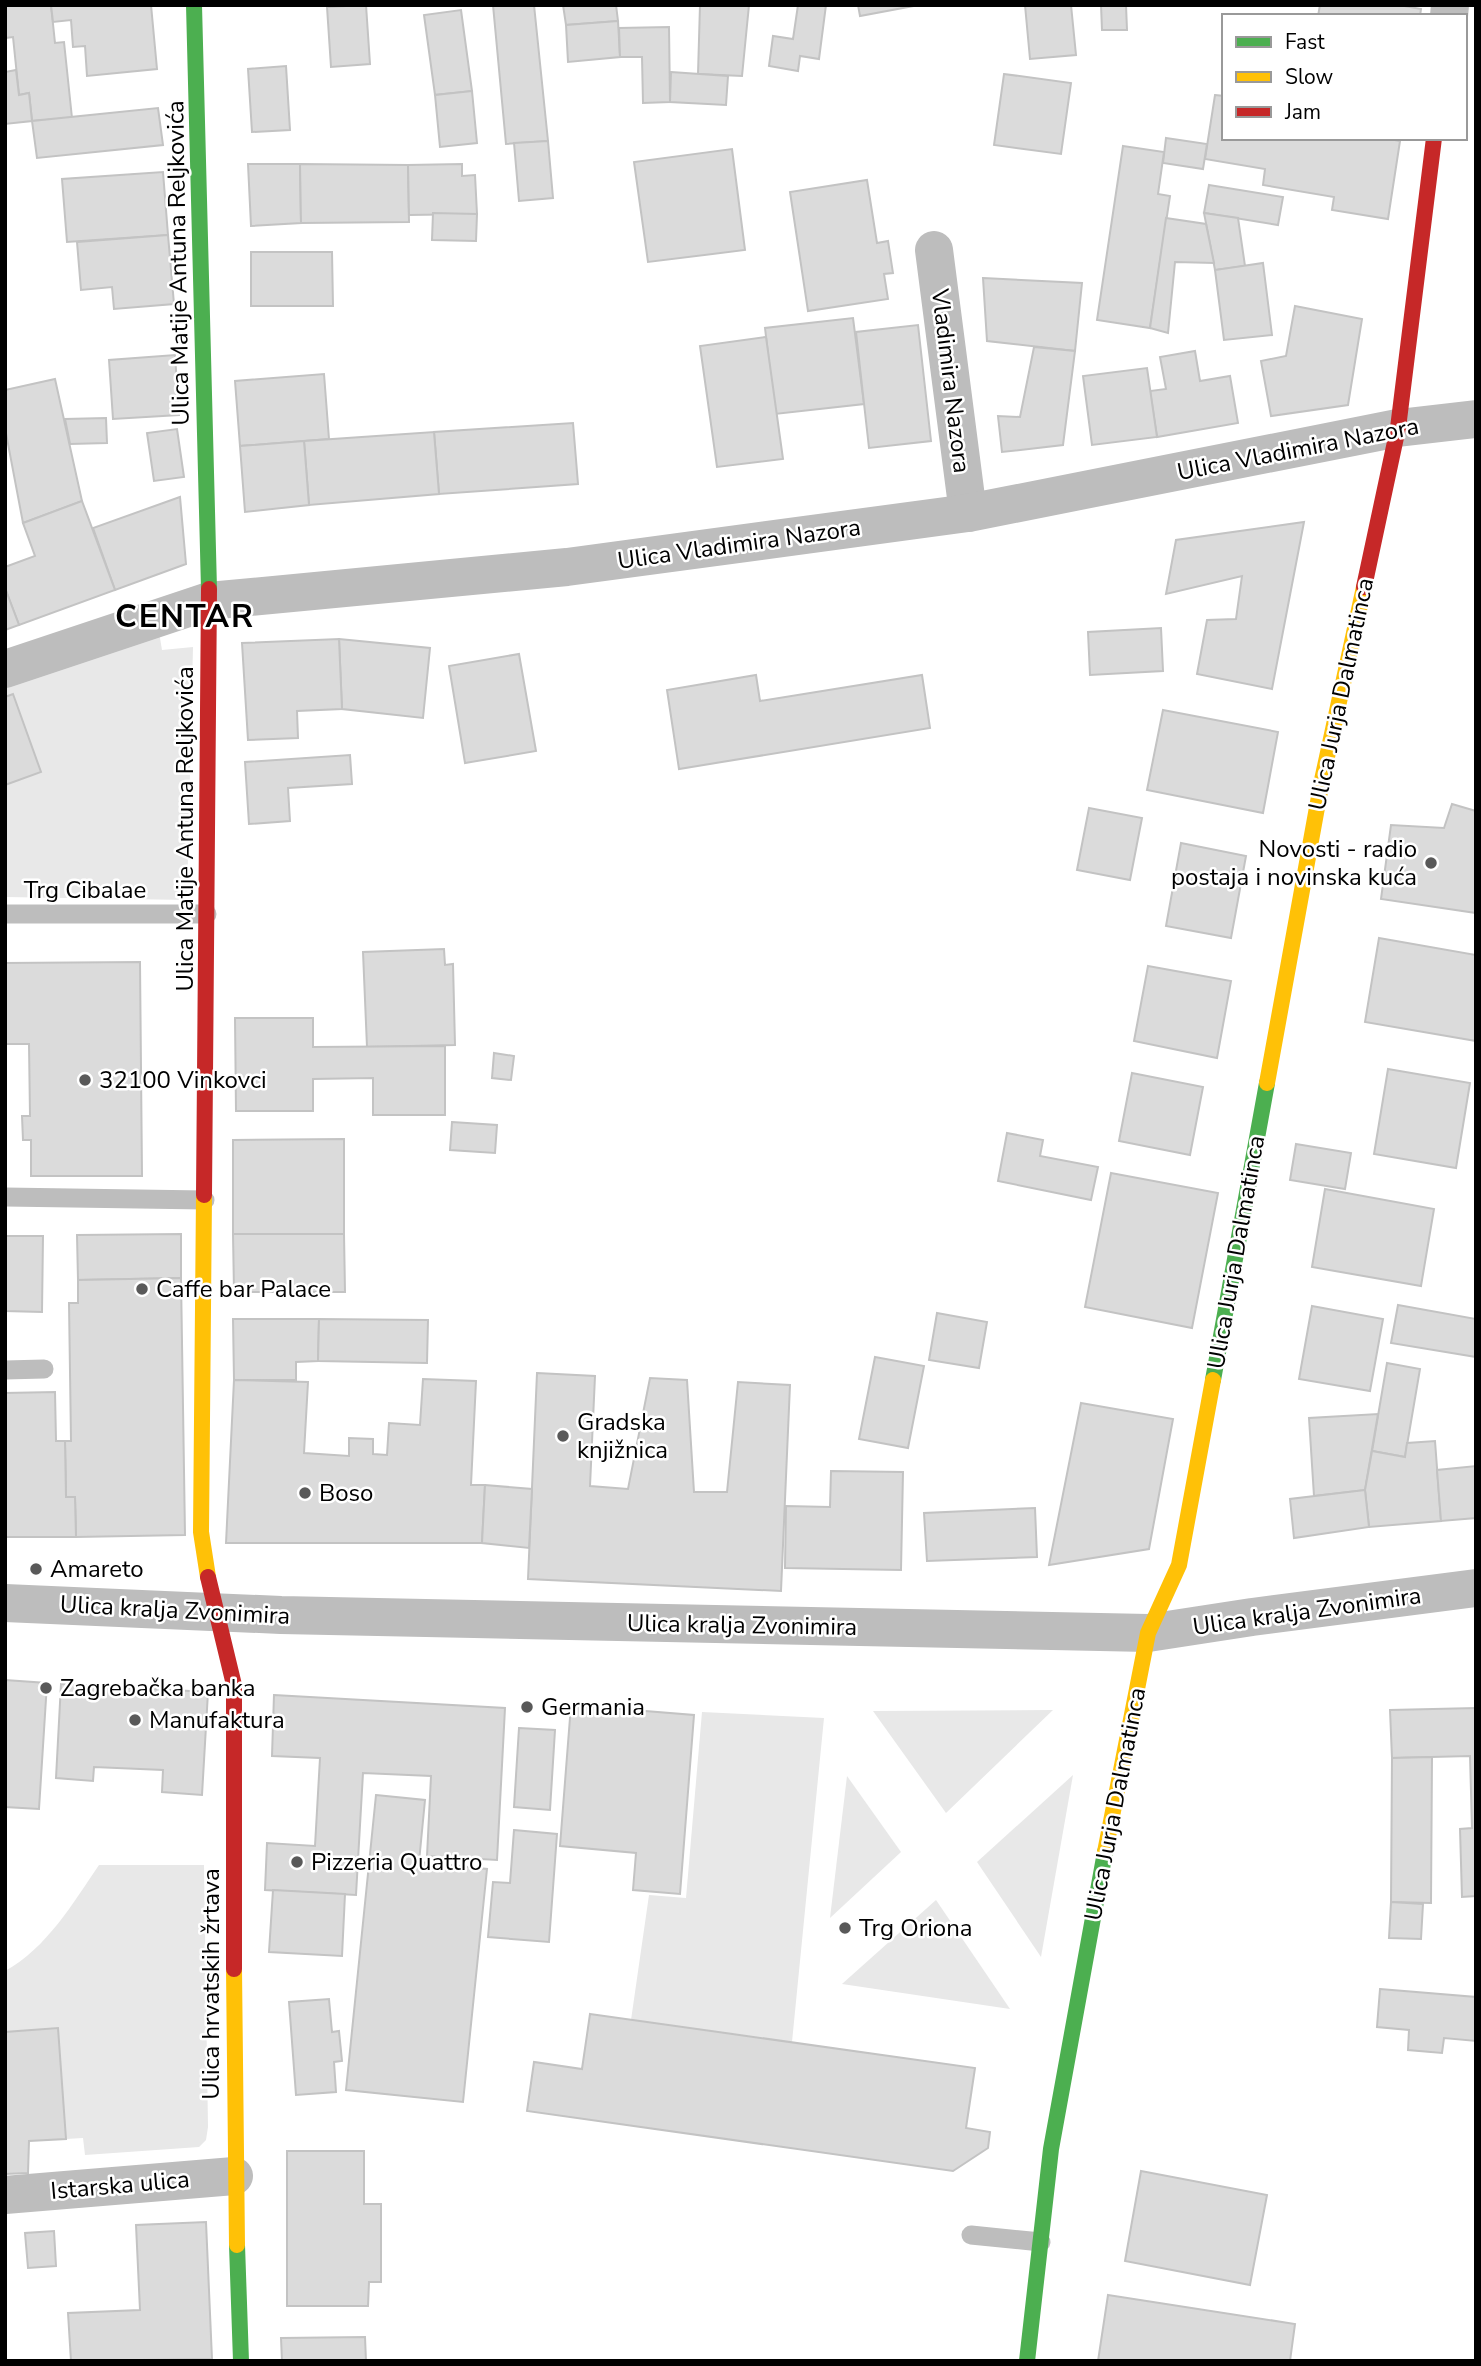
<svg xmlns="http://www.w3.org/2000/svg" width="1481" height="2366" font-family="'Nunito Sans',sans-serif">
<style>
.green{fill:#e8e8e8}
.building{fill:#dbdbdb;stroke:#c3c3c3;stroke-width:2}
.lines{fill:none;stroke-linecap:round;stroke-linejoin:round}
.lane{stroke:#bdbdbd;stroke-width:19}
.street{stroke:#bdbdbd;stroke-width:38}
.fast{stroke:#4caf50;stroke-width:16}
.slow{stroke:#ffc107;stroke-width:16}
.jam{stroke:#c62828;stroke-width:16}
.poi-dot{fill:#595959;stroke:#fff;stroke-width:2.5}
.labels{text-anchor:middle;stroke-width:5;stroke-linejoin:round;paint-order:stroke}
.street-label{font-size:24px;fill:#000;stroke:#fff}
.poi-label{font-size:24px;fill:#000;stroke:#fff;text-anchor:start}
.district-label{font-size:32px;font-weight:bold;letter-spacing:2px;fill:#000;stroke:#fff}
</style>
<rect width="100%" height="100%" fill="#fff"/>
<!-- green -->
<g class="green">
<path d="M159,632L162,650L193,647L187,900L5,897V687Z"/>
<path d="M1053,1710L946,1813L873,1711Z"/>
<path d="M702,1712L824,1718L792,2042L631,2020L649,1895L686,1898Z"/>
<path d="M1073,1775L1041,1957L977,1862Z"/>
<path d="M847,1776L901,1852L830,1918Z"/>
<path d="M99,1865H204L208,2127L206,2140L199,2147L85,2155L83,2138L66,2139L58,2029L5,2032V1971C47,1948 73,1903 99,1865Z"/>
<path d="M936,1900L1010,2009L842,1984Z"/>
</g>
<!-- building -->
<g class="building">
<path d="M5,5H51L55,43L64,42L72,118L32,121L29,93L19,95L13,37L5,38Z"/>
<path d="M51,5H151L157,69L87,76L85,46L73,47L71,20L53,22Z"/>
<path d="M366,5L370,64L331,67L327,7Z"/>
<path d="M493,5H534L548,141L506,144Z"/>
<path d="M563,5H616L618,21L566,25Z"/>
<path d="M700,5H749L742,76L698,74Z"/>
<path d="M798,5H826L819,59L800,56L798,71L769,66L773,36L793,39Z"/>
<path d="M858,5H919L860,16Z"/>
<path d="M1025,5H1071L1076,55L1030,59Z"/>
<path d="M1101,5H1126L1127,30H1102Z"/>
<path d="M1320,5H1399L1421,9L1420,16H1318Z"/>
<path d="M461,10L472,91L435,95L424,15Z"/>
<path d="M618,21L620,57L568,62L566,25Z"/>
<path d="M669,27L670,102L643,103L642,57H620L619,28Z"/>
<path d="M286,66L290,130L252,132L248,69Z"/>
<path d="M16,70L19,95L29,93L32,121L5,124V72Z"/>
<path d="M671,72L728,76L726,105L670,102Z"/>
<path d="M1004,74L1071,83L1061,154L994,145Z"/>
<path d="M472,91L477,143L440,147L435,95Z"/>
<path d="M1215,95L1224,96V138H1384L1400,141L1388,219L1332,210L1334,197L1263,185L1265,169L1205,159Z"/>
<path d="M158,108L163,145L37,158L32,121Z"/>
<path d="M1166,138L1207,144L1203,169L1163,163Z"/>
<path d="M548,141L553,198L519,201L514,143Z"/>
<path d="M1123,146L1164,152L1158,194L1170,196L1150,328L1097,320Z"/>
<path d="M732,149L745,250L648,262L634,162Z"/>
<path d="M248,164H300L301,223L251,226Z"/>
<path d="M300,164L408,165L409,222L301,223Z"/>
<path d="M462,164V176L475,175L477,214L409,215L408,165Z"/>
<path d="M163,172L168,235L67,242L62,179Z"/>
<path d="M867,180L877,243L888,241L893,273L884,274L888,299L808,311L790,192Z"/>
<path d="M1209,185L1283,197L1278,225L1204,213Z"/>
<path d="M433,213L477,214L476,241L432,240Z"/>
<path d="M1204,213L1238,218L1245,266L1215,270Z"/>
<path d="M1166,218L1206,224L1214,263L1175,262L1168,333L1150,328Z"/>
<path d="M168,235L174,304L114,309L112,287L81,290L77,242Z"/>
<path d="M251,252H332L333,306H251Z"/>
<path d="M1263,263L1272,335L1224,340L1215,270Z"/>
<path d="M983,278L1082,283L1075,351L987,341Z"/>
<path d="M1295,306L1362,319L1348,405L1271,416L1261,361L1286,356Z"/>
<path d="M853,318L864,404L775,414L765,328Z"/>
<path d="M918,325L931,441L869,448L856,332Z"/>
<path d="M766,337L783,459L717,467L700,346Z"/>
<path d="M1034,347L1075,351L1063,445L1002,452L998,416L1020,417Z"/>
<path d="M1195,351L1200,381L1230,376L1238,423L1157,437L1150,391L1166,389L1160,357Z"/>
<path d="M175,355L179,415L113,419L109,360Z"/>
<path d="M1147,368L1157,437L1092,445L1083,376Z"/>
<path d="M324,374L329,439L240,446L235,381Z"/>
<path d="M55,379L82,501L23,523L5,428V390Z"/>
<path d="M106,418L107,443L70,444L65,419Z"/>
<path d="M573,423L578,484L439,494L434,432Z"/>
<path d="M177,429L184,477L154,481L147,433Z"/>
<path d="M434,432L439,494L309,505L304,441Z"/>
<path d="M304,441L309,505L245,512L240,446Z"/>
<path d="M180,497L186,564L115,590L93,528Z"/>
<path d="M82,501L115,590L19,625L5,588V567L35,556L23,523Z"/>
<path d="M1304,522L1272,689L1197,674L1207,620L1236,619L1242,576L1166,594L1176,540Z"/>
<path d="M5,588L19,625L5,630Z"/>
<path d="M1161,628L1163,671L1090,675L1088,632Z"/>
<path d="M339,639L430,648L423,718L342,709Z"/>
<path d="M339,639L342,709L297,711L298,738L248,740L242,643Z"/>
<path d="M519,654L536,751L465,763L449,666Z"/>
<path d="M756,675L760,701L922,675L930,728L679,769L667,690Z"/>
<path d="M13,694L41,772L5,785V697Z"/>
<path d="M1163,710L1278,732L1263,813L1147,790Z"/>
<path d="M350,755L352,784L288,788L290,821L249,824L245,762Z"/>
<path d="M1452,804L1476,811V913L1381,899L1391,825L1444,828Z"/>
<path d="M1089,808L1142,818L1130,880L1077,870Z"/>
<path d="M1181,843L1246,856L1231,938L1166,926Z"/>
<path d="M1379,938L1476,955V1041L1365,1022Z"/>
<path d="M444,949L445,965L453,964L455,1045L367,1047L363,952Z"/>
<path d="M140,962L142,1176H31V1140H23L22,1116H30L29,1044H5V963Z"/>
<path d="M1148,966L1231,981L1217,1058L1134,1041Z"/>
<path d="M235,1018H313V1047L445,1046V1115H373V1078L313,1079V1111H236Z"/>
<path d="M494,1053L514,1056L511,1080L492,1078Z"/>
<path d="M1388,1069L1470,1083L1456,1168L1374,1154Z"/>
<path d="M1132,1073L1203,1087L1190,1155L1119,1141Z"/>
<path d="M452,1122L497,1125L495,1153L450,1150Z"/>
<path d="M1007,1133L1043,1140L1040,1156L1098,1167L1091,1200L998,1181Z"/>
<path d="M344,1139V1234H233V1140Z"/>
<path d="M1296,1144L1351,1153L1345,1189L1290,1180Z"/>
<path d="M1111,1173L1218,1193L1192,1328L1085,1307Z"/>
<path d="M1325,1189L1434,1209L1421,1286L1312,1267Z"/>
<path d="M181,1234V1278L78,1280L77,1235Z"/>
<path d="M233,1234H344L345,1292H234Z"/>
<path d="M5,1236H43L42,1312L5,1311Z"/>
<path d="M181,1278L185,1535L76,1537L75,1497H66L65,1441H71L69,1303H78V1280Z"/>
<path d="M1398,1305L1476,1319V1357L1391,1343Z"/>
<path d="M1312,1306L1383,1319L1370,1391L1299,1379Z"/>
<path d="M937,1313L987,1322L979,1368L929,1360Z"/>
<path d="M233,1319H319L318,1361L296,1362V1380H234Z"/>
<path d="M319,1319L428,1320L427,1363L318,1361Z"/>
<path d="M875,1357L924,1366L908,1448L859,1439Z"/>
<path d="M1387,1363L1420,1369L1405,1457L1372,1451Z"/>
<path d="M537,1373L595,1376L590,1486L628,1489L650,1378L687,1380L694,1492H727L738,1382L790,1385L781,1591L528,1579Z"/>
<path d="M423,1379L476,1381L471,1485H485L482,1543H226L234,1380L308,1382L304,1453L349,1456V1438L373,1439V1454L387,1455L389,1423L420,1425Z"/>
<path d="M55,1392L56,1441H65L66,1497H75L76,1537H5V1393Z"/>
<path d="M1081,1403L1173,1419L1149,1549L1049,1565Z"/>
<path d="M1378,1414L1365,1490L1314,1496L1309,1418Z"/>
<path d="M1435,1441L1441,1521L1369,1527L1365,1490L1372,1451L1405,1457L1407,1443Z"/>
<path d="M1476,1466V1518L1441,1521L1437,1470Z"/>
<path d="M831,1471L903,1472L901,1570L785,1568L786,1506L830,1507Z"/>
<path d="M485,1485L532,1489L529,1548L482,1543Z"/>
<path d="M1365,1490L1369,1527L1294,1538L1290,1499Z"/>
<path d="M1035,1508L1037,1557L927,1561L924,1513Z"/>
<path d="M5,1680L47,1683L39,1809L5,1807Z"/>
<path d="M61,1684L208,1692L202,1795L162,1792L163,1770L94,1767L93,1781L56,1778Z"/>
<path d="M274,1695L505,1708L497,1860L427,1856L431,1776L363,1773L356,1895L265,1890L267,1843L315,1846L320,1758L272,1756Z"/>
<path d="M571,1705L694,1715L680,1894L633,1890L636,1853L560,1846Z"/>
<path d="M1476,1708V1896L1462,1897L1460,1829L1472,1828L1470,1756L1392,1758L1390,1710Z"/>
<path d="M519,1728L555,1730L550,1810L514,1807Z"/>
<path d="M1432,1757L1431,1903L1391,1902L1392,1758Z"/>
<path d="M376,1795L425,1800L419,1862L487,1869L463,2102L346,2090Z"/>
<path d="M514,1830L557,1834L549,1942L488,1937L493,1882L510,1883Z"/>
<path d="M273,1890L345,1894L342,1956L269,1952Z"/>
<path d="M1391,1902L1423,1904L1421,1939L1389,1938Z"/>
<path d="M1380,1989L1476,1997V2041L1444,2038L1442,2053L1408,2050L1409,2030L1377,2027Z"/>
<path d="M329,1999L332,2032L339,2031L342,2061L334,2062L336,2092L296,2095L289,2002Z"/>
<path d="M590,2014L975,2068L966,2128L990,2132L988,2148L953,2171L527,2111L534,2062L582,2069Z"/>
<path d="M58,2028L66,2139L29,2141L28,2173L5,2174V2032Z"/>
<path d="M287,2151H364V2204H381V2282H369L368,2306H287Z"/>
<path d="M1141,2171L1267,2195L1250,2285L1125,2261Z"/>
<path d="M206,2222L212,2359L71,2361L68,2313L140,2310L136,2225Z"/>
<path d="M54,2231L56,2266L28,2268L25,2233Z"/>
<path d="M1108,2295L1295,2324L1290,2361H1098Z"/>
<path d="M365,2337L366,2361H282L281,2338Z"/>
</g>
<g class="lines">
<!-- lane -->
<g class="lane">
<path d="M5,914H207"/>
<path d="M5,1197L205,1200"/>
<path d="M5,1370L44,1369"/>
<path d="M971,2235L1041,2242"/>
</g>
<!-- street -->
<g class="street">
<path d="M1449,16L1450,5"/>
<path d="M934,250L968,513"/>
<path d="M5,669L209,601L567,567L968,513L1398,428L1476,419"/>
<path d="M5,1603L281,1615L1148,1633L1252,1617L1476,1588"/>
<path d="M5,2195L234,2176"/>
</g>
<!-- fast -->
<g class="fast">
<path d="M194,5L209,589"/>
<path d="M1213,1380L1267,1083"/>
<path d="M237,2245L241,2361"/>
<path d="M1027,2361L1051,2149L1105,1852"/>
</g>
<!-- slow -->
<g class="slow">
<path d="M1267,1083L1322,780L1364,587"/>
<path d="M204,1195L201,1532L208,1577"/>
<path d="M1105,1852L1148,1633L1179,1565L1213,1380"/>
<path d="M234,1969L237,2245"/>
</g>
<!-- jam -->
<g class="jam">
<path d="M1364,587L1398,428L1434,138"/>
<path d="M204,1195L209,589"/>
<path d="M208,1577L234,1685V1969"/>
</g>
</g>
<!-- markers -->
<g class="poi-dot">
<circle cx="1431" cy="863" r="7"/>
<circle cx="85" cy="1080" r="7"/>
<circle cx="142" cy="1289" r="7"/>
<circle cx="563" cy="1436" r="7"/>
<circle cx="305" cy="1493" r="7"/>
<circle cx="36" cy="1569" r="7"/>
<circle cx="46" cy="1688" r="7"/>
<circle cx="527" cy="1707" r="7"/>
<circle cx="135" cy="1720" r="7"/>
<circle cx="297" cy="1862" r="7"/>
<circle cx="845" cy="1928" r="7"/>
</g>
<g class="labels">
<!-- street labels -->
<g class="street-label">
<text transform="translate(178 263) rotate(-91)" y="8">Ulica Matije Antuna Reljkovića</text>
<text transform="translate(951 381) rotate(83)" y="8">Vladimira Nazora</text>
<text transform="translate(1298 449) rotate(-11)" y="8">Ulica Vladimira Nazora</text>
<text transform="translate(739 544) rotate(-8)" y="8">Ulica Vladimira Nazora</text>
<text transform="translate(1341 694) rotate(-78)" y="8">Ulica Jurja Dalmatinca</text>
<text transform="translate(185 829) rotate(-90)" y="8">Ulica Matije Antuna Reljkovića</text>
<text x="85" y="898">Trg Cibalae</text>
<text transform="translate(1236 1252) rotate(-80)" y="8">Ulica Jurja Dalmatinca</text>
<text transform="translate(175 1610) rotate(3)" y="8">Ulica kralja Zvonimira</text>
<text transform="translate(1307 1611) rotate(-8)" y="8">Ulica kralja Zvonimira</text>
<text transform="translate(742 1625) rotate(1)" y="8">Ulica kralja Zvonimira</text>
<text transform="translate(1115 1804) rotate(-79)" y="8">Ulica Jurja Dalmatinca</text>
<text transform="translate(211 1984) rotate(-90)" y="8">Ulica hrvatskih žrtava</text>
<text transform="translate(120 2185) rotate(-5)" y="8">Istarska ulica</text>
</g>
<!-- poi labels -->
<g class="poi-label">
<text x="1417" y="857" text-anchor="end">Novosti - radio<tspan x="1417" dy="28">postaja i novinska kuća</tspan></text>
<text x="99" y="1088">32100 Vinkovci</text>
<text x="156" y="1297">Caffe bar Palace</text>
<text x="577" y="1430">Gradska<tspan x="577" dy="28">knjižnica</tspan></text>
<text x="319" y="1501">Boso</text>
<text x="50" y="1577">Amareto</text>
<text x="60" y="1696">Zagrebačka banka</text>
<text x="541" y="1715">Germania</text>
<text x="149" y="1728">Manufaktura</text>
<text x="311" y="1870">Pizzeria Quattro</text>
<text x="859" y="1936">Trg Oriona</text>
</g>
<!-- district labels -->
<g class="district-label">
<text x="185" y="627">CENTAR</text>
</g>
</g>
<!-- border -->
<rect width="1481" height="2366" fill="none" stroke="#000000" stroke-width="14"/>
<!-- legend -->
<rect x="1222" y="14" width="245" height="126" fill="#ffffff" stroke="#999999" stroke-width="2"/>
<rect x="1236" y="37" width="35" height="10" fill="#4caf50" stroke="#999999" stroke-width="2"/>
<text x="1285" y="49" font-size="21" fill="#000000">Fast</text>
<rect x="1236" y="72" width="35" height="10" fill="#ffc107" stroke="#999999" stroke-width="2"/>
<text x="1285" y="84" font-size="21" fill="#000000">Slow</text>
<rect x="1236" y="107" width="35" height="10" fill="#c62828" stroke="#999999" stroke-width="2"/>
<text x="1285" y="119" font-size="21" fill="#000000">Jam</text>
</svg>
